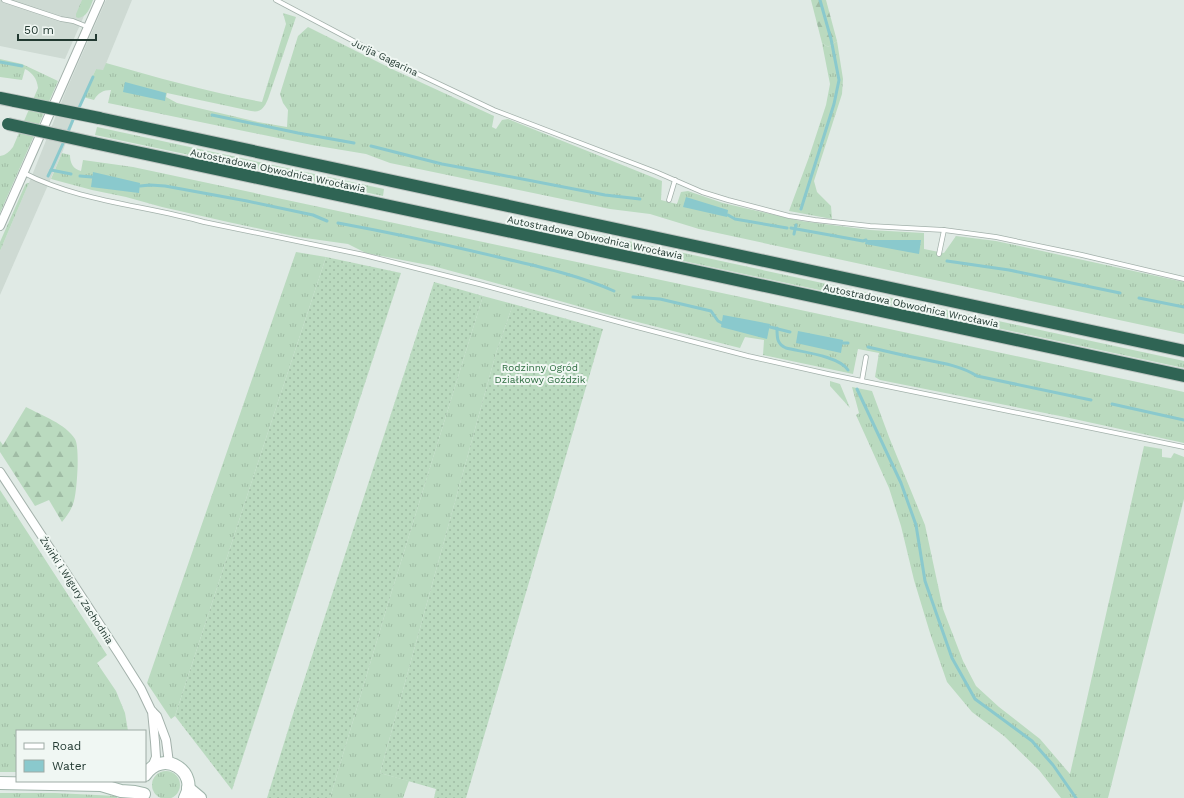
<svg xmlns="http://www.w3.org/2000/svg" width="1184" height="798" font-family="'Work Sans',sans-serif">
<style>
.built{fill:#cedad3}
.grass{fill:url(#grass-tufts)}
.forest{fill:url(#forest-firs)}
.garden{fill:url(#garden-dots)}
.water{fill:#8ac9cd}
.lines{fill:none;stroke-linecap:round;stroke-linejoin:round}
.stream{stroke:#8ac9cd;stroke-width:3}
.lane-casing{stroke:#a3b1ab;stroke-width:5.5}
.street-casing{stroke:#a3b1ab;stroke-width:10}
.secondary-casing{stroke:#a0b5ab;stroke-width:14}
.highway-casing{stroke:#bdc4c1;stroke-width:14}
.lane{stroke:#fff;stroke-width:4}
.street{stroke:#fff;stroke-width:8}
.secondary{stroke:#fff;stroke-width:12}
.highway{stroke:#2f6454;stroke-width:12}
.highway-bridge-casing{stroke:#bdc4c1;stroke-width:14;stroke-linecap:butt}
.highway-bridge{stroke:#2f6454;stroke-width:12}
.labels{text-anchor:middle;stroke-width:4;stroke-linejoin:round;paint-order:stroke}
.street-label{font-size:10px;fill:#223931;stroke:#f0f7f3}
.park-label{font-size:10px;fill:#2e6e41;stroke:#f0f7f3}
</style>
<defs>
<pattern id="grass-tufts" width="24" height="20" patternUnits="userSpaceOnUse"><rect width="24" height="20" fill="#badabf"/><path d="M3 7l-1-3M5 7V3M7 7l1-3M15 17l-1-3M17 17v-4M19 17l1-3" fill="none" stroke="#a0bca5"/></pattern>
<pattern id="forest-firs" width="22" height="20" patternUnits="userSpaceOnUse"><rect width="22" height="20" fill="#badabf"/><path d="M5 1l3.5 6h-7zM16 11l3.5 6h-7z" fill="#a0bca5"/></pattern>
<pattern id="garden-dots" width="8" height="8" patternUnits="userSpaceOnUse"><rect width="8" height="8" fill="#badabf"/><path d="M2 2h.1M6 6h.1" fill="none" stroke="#a0bca5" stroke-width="1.8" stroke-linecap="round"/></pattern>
</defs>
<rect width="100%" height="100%" fill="#e0eae5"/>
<!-- built -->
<g class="built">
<path d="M0,0H91L65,59L0,46Z"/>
<path d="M106,0H132L103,71L96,69L83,97L62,153L0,295V251L29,183L65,93Z"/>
</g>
<!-- grass -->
<g class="grass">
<path d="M82,0H93C90,8 87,17 78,18L76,17V14Z"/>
<path d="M283,13L296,17L268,99C264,108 261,113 251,111L167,93L166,97L177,103L258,122L287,127L288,110L283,103L280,94L298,36L308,27L394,70L494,116L492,127L496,129L502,120L508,119L662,181L661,200L677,204L681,192L688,191L723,203L801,221L870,230L924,233V249L944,253L956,236L996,241L1184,282V334L699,229L650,214L610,209L390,163L366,154L312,145L108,103L111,90C103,90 98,93 94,100L83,97L96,69L103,70L106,63C158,78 209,92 262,102L286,24Z"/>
<path d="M837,41L843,79L842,94L814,181L817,192L831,206L832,219L789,211L809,157L826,105L830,84L822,43L828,47Z"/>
<path d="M0,59L22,64L58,81L0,213V156C6,155 9,152 13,147L38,88C37,79 33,73 25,69L22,80L0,77Z"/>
<path d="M97,127L384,189L383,196L95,135Z"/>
<path d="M62,153L70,155C70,163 73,169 81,171L83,160L133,167L1184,392V443L1065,417L880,380L875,377L879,353L858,349L853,374L763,355L764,340L745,337L740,348L736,347L606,314L517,289L433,266L366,253L348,244L298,237L228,222L162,207L126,197L92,190L51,179Z"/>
<path d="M27,183H29L0,251V242L25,185Z"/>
<path d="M577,230L1184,361V368L576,238Z"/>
<path d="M296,252L326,257L267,435L175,716L171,719L147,683Z"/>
<path d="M483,296L513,304L496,353L380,773L409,781L403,798H330L387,607Z"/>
<path d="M830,381L840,384L850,408L830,386Z"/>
<path d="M852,387L872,391L889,437L925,525L943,609L963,661L976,686L999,707L1040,739L1070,774L1144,446L1162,449V457L1171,458L1174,453L1184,457V499L1108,798H1061L1039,770L1004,736L972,712L947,682L930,633L914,580L901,526L889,488L856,415L859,413Z"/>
<path d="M0,490L107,655L97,663L116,691L125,713L128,731H17V772H0Z"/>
<circle cx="166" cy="785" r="14"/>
<path d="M0,793H55L117,796V798H0Z"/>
</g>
<!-- forest -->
<g class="forest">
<path d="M811,0H826L837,41L828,47L822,43Z"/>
<path d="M26,407C41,415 66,424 75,439C80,447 77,491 74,501C72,509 67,516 62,522L49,500L35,506L0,452V441L3,445Z"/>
</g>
<!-- garden -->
<g class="garden">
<path d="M326,257L401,273L232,790L175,716L267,435Z"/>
<path d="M434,282L483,296L387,607L330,798H267L293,714Z"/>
<path d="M513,304L603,329L466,798H434L436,789L380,773L496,353Z"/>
</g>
<!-- water -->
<g class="water">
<path d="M125,82L166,93L165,101L123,92Z"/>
<path d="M93,172L140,183L139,193L91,187Z"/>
<path d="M686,197L728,210L727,217L683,207Z"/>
<path d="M866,240H921L919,254L865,244Z"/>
<path d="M723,315L770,324L767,339L721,327Z"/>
<path d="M798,331L843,340L841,353L796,343Z"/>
</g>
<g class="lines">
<!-- stream -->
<g class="stream">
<path d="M0,62L22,66"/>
<path d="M78,110L93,77"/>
<path d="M212,115L298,133L354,143"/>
<path d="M67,134L75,115"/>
<path d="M371,146L442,164L496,174L605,195L640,199"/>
<path d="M51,170L65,139"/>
<path d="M48,176L51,170L71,174"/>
<path d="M80,176L92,177"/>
<path d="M140,186L150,185L165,186L247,201L313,215L327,221"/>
<path d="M801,209L834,104L839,80L831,39L820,0"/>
<path d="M728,215L735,219L787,228"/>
<path d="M338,223C393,233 448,245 502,258C540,267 578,275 614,291"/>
<path d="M791,228L863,241L866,240"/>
<path d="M794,234L796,225"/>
<path d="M947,261L1009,270L1120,293"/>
<path d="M633,297L660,299L711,311L718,321L722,323"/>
<path d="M1139,298L1184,307"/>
<path d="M770,327L790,332"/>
<path d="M777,328C777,338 777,344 786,348C802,352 839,356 848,370"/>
<path d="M843,343H848"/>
<path d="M868,347C885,351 901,355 917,358C937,362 960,365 977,376L1091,400"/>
<path d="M857,389L901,483L916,525L925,581L952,658L975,699L1032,741L1053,765L1076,798"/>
<path d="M1112,404L1184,420"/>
</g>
<defs>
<g id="lane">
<path d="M4,0L61,19L73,21L88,27"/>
<path d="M276,0L397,64L494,110L656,172L702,192L728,200L789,216L815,220L870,226L944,230L996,237L1082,255L1184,279"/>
<path d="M24,173C80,202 145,205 204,222L364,255L479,284L637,327L748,356L828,374L1184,447"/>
<path d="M669,200L675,180"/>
<path d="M939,254L944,230"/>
<path d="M862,380L866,357"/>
</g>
<g id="street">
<path d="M0,226L100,0"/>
<path d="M0,472L119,654L141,689L151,710L157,716L166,740L169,763"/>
<path d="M152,711L155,742L156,757L152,767"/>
</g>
<g id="secondary">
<path d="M145,775C163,748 200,772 185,798"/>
<path d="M0,783L101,785L121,791L135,792L144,794"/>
<path d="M188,788L200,798"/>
</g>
<g id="highway">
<path d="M0,98L15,101"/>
<path d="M99,118L1184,351"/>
<path d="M94,143L634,258L1184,376"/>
</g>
</defs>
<!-- lane casing -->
<use href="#lane" class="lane-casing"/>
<!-- street casing -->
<use href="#street" class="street-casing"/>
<!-- secondary casing -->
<use href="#secondary" class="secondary-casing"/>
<!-- highway casing -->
<use href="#highway" class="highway-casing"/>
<!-- lane -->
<use href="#lane" class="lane"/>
<!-- street -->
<use href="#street" class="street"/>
<!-- secondary -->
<use href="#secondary" class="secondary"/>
<!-- highway -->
<use href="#highway" class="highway"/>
<defs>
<g id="highway-bridge">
<path d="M15,101L99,118"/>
<path d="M8,124L94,143"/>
</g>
</defs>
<!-- highway-bridge casing -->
<use href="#highway-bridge" class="highway-bridge-casing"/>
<!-- highway-bridge -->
<use href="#highway-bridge" class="highway-bridge"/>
</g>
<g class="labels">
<!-- street labels -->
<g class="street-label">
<text transform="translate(385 57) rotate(26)" y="4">Jurija Gagarina</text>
<text transform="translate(278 170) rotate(12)" y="4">Autostradowa Obwodnica Wrocławia</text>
<text transform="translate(595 237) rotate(12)" y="4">Autostradowa Obwodnica Wrocławia</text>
<text transform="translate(911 305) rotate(12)" y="4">Autostradowa Obwodnica Wrocławia</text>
<text transform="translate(77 590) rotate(57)" y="4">Żwirki i Wigury Zachodnia</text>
</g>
<!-- park labels -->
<g class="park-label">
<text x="540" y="371">Rodzinny Ogród<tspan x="540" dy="12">Działkowy Goździk</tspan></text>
</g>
</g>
<!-- legend -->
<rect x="16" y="730" width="130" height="52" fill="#f0f7f3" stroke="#9eaba5"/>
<rect x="24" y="743" width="20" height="6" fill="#ffffff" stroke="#9eaba5"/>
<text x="52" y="750" font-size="12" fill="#223931">Road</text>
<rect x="24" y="760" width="20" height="12" fill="#8ac9cd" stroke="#9eaba5"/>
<text x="52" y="770" font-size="12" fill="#223931">Water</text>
<!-- scale -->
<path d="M18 34v6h78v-6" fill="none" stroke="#223931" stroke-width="2"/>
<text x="24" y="34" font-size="12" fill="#223931" stroke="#f0f7f3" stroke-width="3" paint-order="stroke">50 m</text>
</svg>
